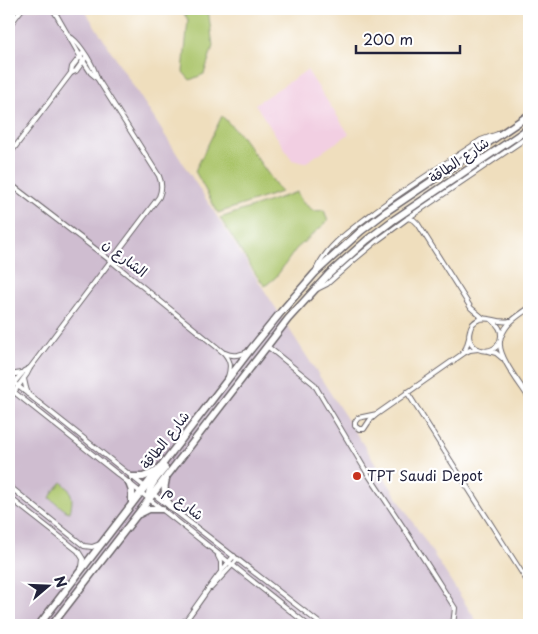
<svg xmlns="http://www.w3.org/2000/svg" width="538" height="634" font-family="'Playpen Sans','Playpen Sans Arabic',sans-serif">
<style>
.built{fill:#f2cfe2}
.industrial{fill:#cfbdd0}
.green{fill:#abc56b;stroke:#667453}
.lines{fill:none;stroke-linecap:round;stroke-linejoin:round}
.minor-casing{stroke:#6a6468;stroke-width:6}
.primary-casing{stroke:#6a6468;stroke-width:9}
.minor{stroke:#fff;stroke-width:4}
.primary{stroke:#fff;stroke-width:6}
.poi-dot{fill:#c8321e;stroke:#fff;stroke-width:2}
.labels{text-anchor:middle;stroke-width:4.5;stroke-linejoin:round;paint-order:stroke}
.street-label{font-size:14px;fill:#22223b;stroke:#fff}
.poi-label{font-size:14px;fill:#22223b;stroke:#fff;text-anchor:start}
</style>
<rect width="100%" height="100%" fill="#fff"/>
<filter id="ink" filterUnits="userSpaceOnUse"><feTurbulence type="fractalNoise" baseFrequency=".02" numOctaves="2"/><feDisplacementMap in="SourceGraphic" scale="10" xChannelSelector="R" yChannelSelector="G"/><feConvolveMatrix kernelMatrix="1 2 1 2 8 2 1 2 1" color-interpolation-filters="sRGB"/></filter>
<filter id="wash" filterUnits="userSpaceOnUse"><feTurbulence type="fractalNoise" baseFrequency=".0096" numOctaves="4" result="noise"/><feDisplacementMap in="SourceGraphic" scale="20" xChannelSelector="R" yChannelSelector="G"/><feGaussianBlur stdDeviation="1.12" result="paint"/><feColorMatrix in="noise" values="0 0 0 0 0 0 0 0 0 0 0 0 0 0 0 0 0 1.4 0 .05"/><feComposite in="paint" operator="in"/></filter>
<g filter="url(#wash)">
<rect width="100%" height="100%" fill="#efdebd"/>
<!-- built -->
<path class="built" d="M307,70L349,134L305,163L292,160L255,104Z"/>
<!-- industrial -->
<path class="industrial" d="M9,9H84L479,625H9Z"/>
<!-- green -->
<g class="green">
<path d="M181,9H208L213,46L204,74L190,80L183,72L188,20Z"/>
<path d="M222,116L242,137L281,192L218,213L195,171Z"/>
<path d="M297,192L302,202L314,211L324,210L328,221L296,249L276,277L265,286L257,276L220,218Z"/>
<path d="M62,482C72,491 74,498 70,512L66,511L50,498L53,492Z"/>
</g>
</g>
<g filter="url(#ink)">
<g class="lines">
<defs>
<g id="minor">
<path d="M9,26L22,9"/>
<path d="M72,38C81,45 94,66 97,78"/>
<path d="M71,73L72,67L82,54"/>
<path d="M9,155L71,73L76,71L86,57"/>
<path d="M9,183L111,261L224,353C231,361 231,367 228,377"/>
<path d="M408,218L414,220L418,224L471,308L483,318"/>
<path d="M316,270C327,246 349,231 369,216C405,188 444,165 481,140L498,134"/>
<path d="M317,289L327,284L354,260L378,240L408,218L529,136"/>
<path d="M492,320C497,324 502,329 501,336C499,360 463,352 470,330C471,325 475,321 480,319C490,316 498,324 510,321"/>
<path d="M502,335C507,322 518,316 529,308"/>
<path d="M500,342C498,357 521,385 529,398"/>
<path d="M267,346L314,384L366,471L413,542L455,608L453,625"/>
<path d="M489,351L496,353L502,358"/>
<path d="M225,353C233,357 239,355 247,352"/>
<path d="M462,354L466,348L469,338"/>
<path d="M9,375L22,373"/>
<path d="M9,379L145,487"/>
<path d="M24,379L26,388L28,394"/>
<path d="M9,388L308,625"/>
<path d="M9,389L24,371L30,368"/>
<path d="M407,392L529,584"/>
<path d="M9,399L27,374L30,368L159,197C162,190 162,183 159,176L97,78L91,73L80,56L53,9"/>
<path d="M377,414L358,418L355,422V426L359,429H364L370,420L377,414L464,353L470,350L478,349"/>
<path d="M9,486L84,546L92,547L100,544"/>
<path d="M152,493L322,625"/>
<path d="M9,497L78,551L83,559L82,567"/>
<path d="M218,556L221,562V571"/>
<path d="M211,588L238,559"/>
<path d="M179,625L186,620"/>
<path d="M184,625L186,620C202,599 216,576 234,556"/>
</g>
<g id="primary">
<path d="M132,477H143L155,472"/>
<path d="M166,479C163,489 164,497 170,506"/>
<path d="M129,483L132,491V503"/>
<path d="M149,499C147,487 158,477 165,468"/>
<path d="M139,514L149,509H162"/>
<path d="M39,625L251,349L281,312L315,273L361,231L387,211L529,115"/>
<path d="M52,625L288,319L329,274L367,240L392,221L529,128"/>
</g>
</defs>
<!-- minor casing -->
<use href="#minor" class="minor-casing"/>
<!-- primary casing -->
<use href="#primary" class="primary-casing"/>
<!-- minor -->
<use href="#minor" class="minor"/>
<!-- primary -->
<use href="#primary" class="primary"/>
</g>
</g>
<!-- markers -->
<circle class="poi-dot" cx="357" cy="476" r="5"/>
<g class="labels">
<!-- street labels -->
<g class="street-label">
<text transform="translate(459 160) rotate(-34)" y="5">شارع الطاقة</text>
<text transform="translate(125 258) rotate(38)" y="5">الشارع ن</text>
<text transform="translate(165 440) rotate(-52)" y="5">شارع الطاقة</text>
<text transform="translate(184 503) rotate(38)" y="5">شارع م</text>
</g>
<!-- poi labels -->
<g class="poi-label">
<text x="367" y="481">TPT Saudi Depot</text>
</g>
</g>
<!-- margin -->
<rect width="538" height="634" fill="none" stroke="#fff" stroke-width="30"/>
<!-- north arrow -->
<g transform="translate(48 586) rotate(71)" stroke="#ffffff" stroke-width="4" paint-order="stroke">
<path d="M0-4L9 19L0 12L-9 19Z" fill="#22223b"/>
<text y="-8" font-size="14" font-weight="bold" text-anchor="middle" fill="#22223b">N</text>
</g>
<!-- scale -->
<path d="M356 45v8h104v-8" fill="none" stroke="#22223b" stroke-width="2.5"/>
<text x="363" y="45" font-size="15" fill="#22223b" stroke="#ffffff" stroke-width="4" paint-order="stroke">200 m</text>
</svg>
